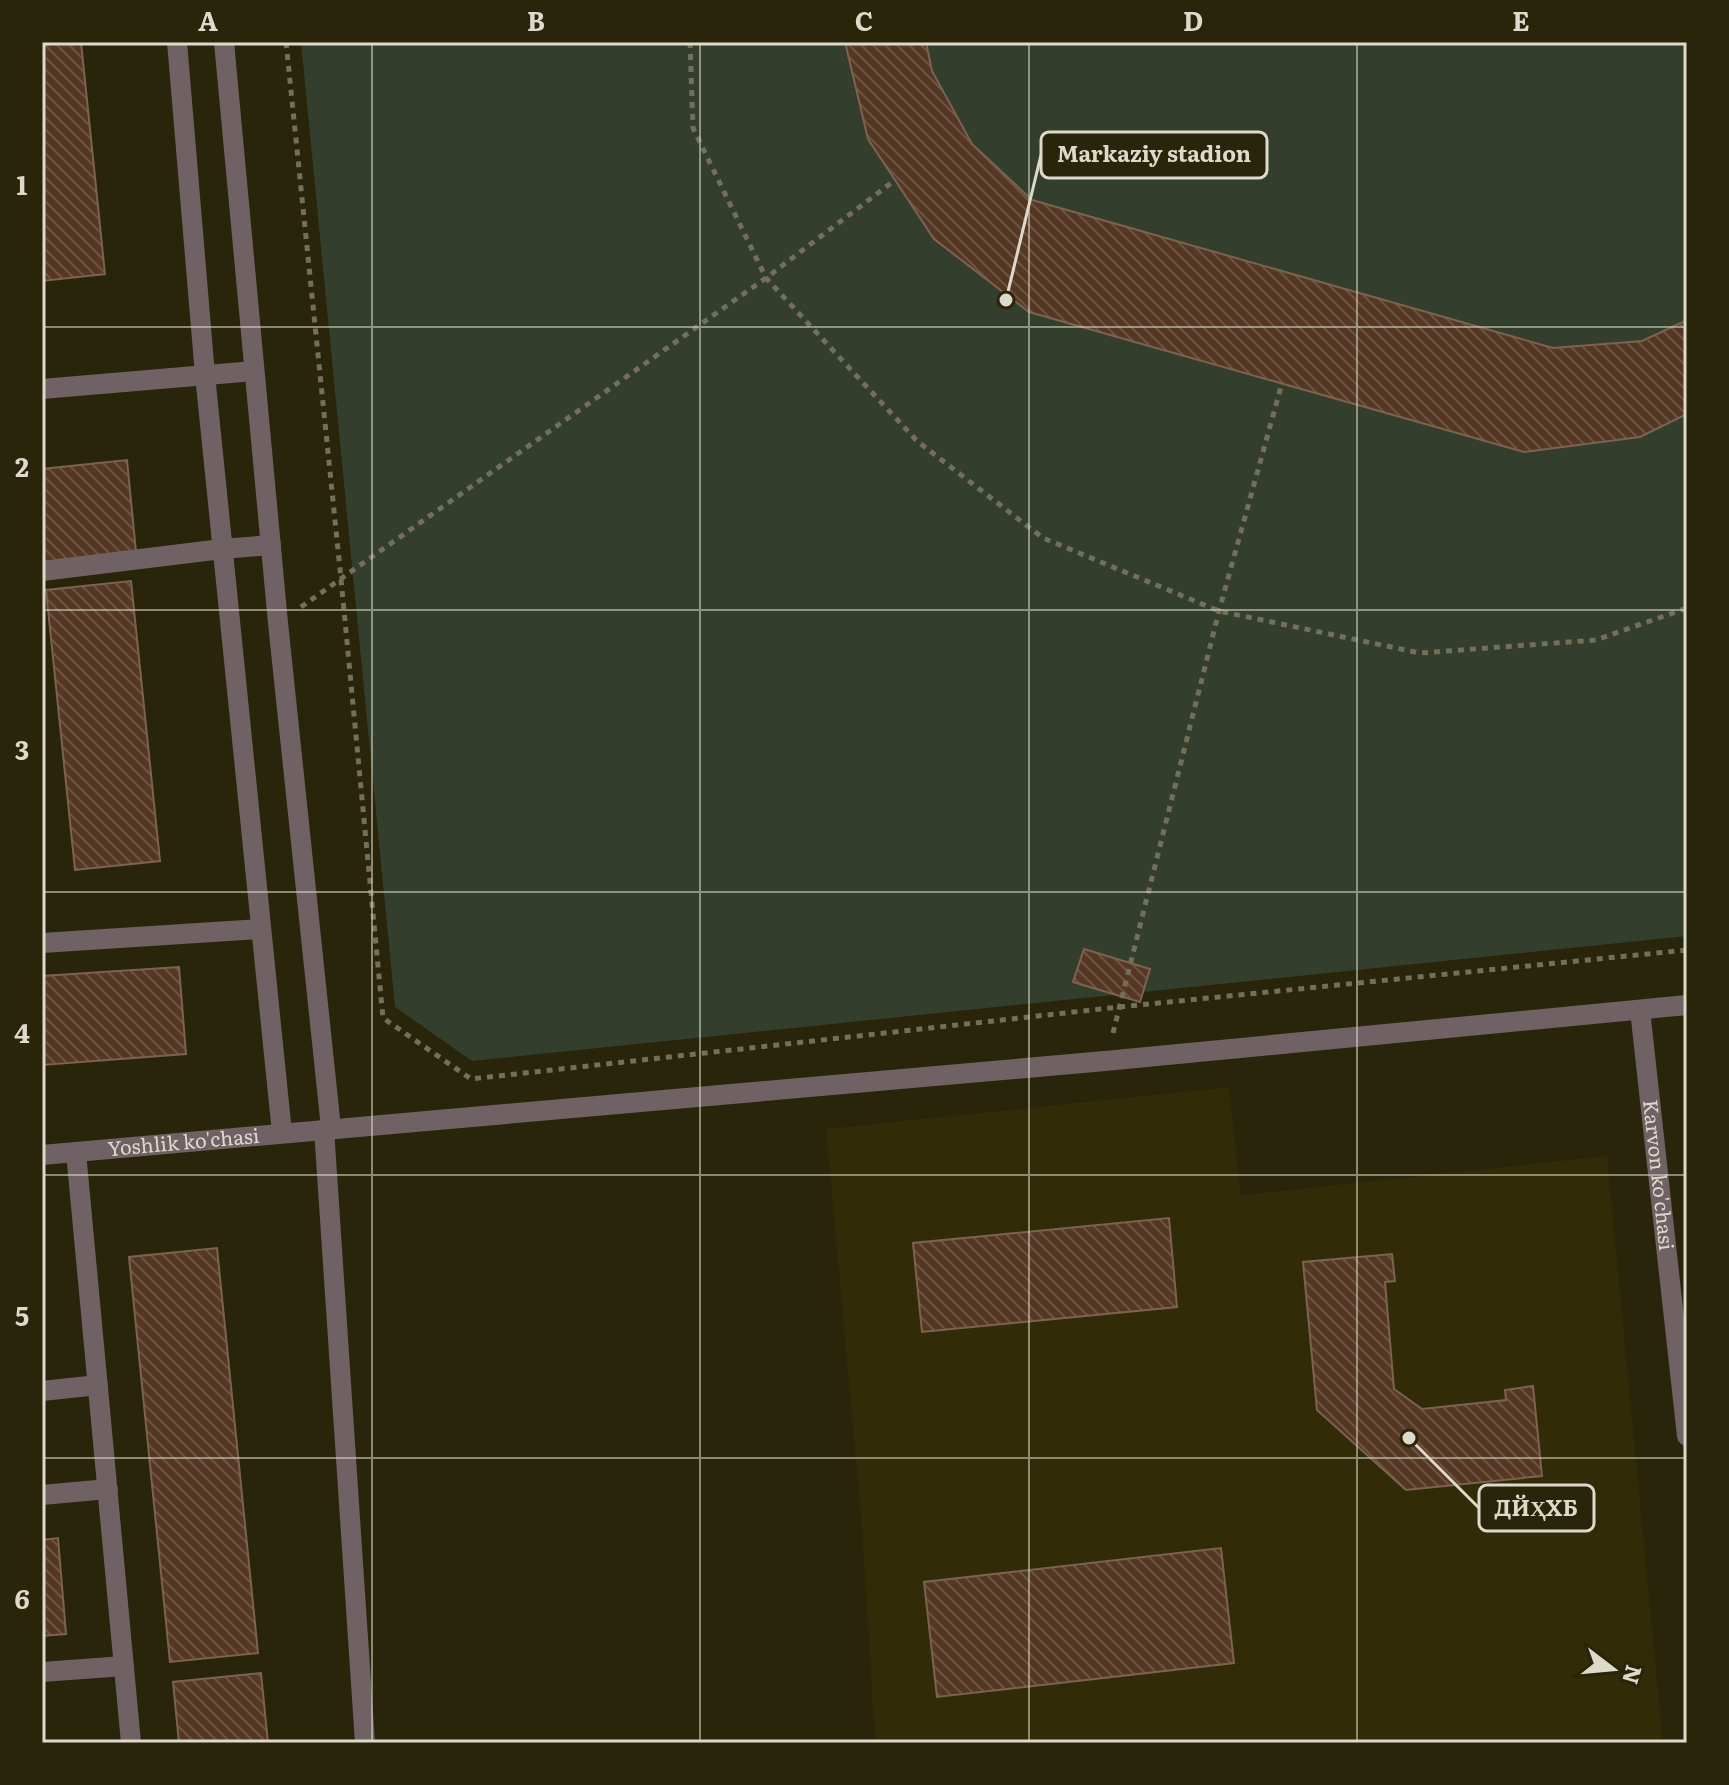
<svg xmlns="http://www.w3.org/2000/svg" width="1729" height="1785" font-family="Literata,serif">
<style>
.built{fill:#312b08}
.pitch{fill:#343e2c}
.building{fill:url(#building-back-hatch);stroke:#7c6251;stroke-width:2}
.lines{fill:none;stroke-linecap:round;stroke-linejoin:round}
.path{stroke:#736f59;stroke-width:5;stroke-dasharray:6 6;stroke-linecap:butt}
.minor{stroke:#6f6164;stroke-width:20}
.grid{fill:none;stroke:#dddacb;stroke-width:2;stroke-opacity:0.55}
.labels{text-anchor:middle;stroke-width:6;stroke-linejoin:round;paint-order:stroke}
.street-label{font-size:20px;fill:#dddacb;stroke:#29250a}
.leader{fill:none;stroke:#dddacb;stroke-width:3}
.callout-dot{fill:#dddacb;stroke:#29250a;stroke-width:3}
.callout{fill:#29250a;stroke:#dddacb;stroke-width:3}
.callout-label{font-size:22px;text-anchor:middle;font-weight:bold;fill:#dddacb}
.neatline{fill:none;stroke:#dddacb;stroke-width:3}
.grid-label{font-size:26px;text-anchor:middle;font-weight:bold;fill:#dddacb}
</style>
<defs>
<pattern id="building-back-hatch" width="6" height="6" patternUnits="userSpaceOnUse" patternTransform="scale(2)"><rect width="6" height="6" fill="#553824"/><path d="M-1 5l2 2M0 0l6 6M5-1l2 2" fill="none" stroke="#6d5442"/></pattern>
</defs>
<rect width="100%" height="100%" fill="#29250a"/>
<!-- built -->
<path class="built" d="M1229,1087L1241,1195L1607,1156L1663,1743H875L862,1527L826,1129Z"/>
<!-- pitch -->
<path class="pitch" d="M301,42H1687V936L472,1061L395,1007Z"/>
<!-- building -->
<g class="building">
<path d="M42,42H81L105,274L42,281Z"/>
<path d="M845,42H926L932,71L972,144L1032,200L1553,348L1642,341L1687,320V414L1640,437L1524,452L1029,312L934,239L868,139Z"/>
<path d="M127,460L136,552L42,562V469Z"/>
<path d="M131,581L160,861L75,870L46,590Z"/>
<path d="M1084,949L1150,969L1140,1002L1073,982Z"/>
<path d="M179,967L186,1054L42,1065V976Z"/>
<path d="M1169,1218L1177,1307L922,1332L913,1243Z"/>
<path d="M217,1248L258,1653L170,1662L129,1257Z"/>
<path d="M1392,1254L1395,1281L1385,1282L1394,1389L1422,1409L1506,1400L1505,1390L1533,1386L1542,1476L1406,1490L1317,1410L1303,1262Z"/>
<path d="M58,1538L66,1634L42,1636V1540Z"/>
<path d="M1221,1548L1234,1663L937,1697L924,1582Z"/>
<path d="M261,1673L268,1743H179L173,1682Z"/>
</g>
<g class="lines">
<!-- path -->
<g class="path">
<path d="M286,42L341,579L383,1018L471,1079L1119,1007L1687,950"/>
<path d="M690,42L693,128L766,278L917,441L1043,538L1219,611L1420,653L1596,640L1687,608"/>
<path d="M301,607L766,278L895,180"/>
<path d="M1113,1033L1219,611L1282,383"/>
</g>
<!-- minor -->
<g class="minor">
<path d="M177,42L205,375L282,1133"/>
<path d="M224,42L278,623L331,1128"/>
<path d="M42,389L254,371"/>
<path d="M42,571L222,549L271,545"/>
<path d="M42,943L260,929"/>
<path id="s1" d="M1640,1010L1687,1436"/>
<path d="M324,1129L365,1743"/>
<path d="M76,1152L131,1743"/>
<path id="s2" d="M42,1155L1105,1061L1687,1005"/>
<path d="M42,1391L98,1385"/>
<path d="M42,1495L108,1489"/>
<path d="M42,1672L124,1666"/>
</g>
</g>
<!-- grid -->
<path class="grid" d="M372,42V1743M700,42V1743M1029,42V1743M1357,42V1743M42,327H1687M42,610H1687M42,892H1687M42,1175H1687M42,1458H1687"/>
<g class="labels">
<!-- street labels -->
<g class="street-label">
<text dy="7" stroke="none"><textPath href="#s2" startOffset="142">Yoshlik ko'chasi</textPath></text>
<text dy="7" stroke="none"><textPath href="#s1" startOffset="166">Karvon ko'chasi</textPath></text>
</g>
</g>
<!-- callouts -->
<path class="leader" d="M1006 300L1041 155M1409 1438L1479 1508"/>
<g class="callout-dot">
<circle cx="1006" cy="300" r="8"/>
<circle cx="1409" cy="1438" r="8"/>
</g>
<g class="callout">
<rect x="1041" y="132" width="226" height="46" rx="8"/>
<rect x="1479" y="1485" width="115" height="46" rx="8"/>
</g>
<g class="callout-label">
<text x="1154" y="162">Markaziy stadion</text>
<text x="1536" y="1516">ДЙҲХБ</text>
</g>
<!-- border -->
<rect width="1729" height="1785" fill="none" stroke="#29250a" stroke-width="88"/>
<!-- north arrow -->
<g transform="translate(1613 1669) rotate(106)" stroke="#29250a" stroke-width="6" paint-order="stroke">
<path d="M0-6L14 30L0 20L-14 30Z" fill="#dddacb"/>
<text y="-12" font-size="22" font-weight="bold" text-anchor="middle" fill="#dddacb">N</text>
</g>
<rect x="44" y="44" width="1641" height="1697" class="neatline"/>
<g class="grid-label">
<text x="208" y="31">A</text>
<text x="536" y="31">B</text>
<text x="864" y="31">C</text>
<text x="1193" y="31">D</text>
<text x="1521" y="31">E</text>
<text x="22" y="195">1</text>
<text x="22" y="477">2</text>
<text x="22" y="760">3</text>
<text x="22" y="1043">4</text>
<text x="22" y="1326">5</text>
<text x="22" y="1609">6</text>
</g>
</svg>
